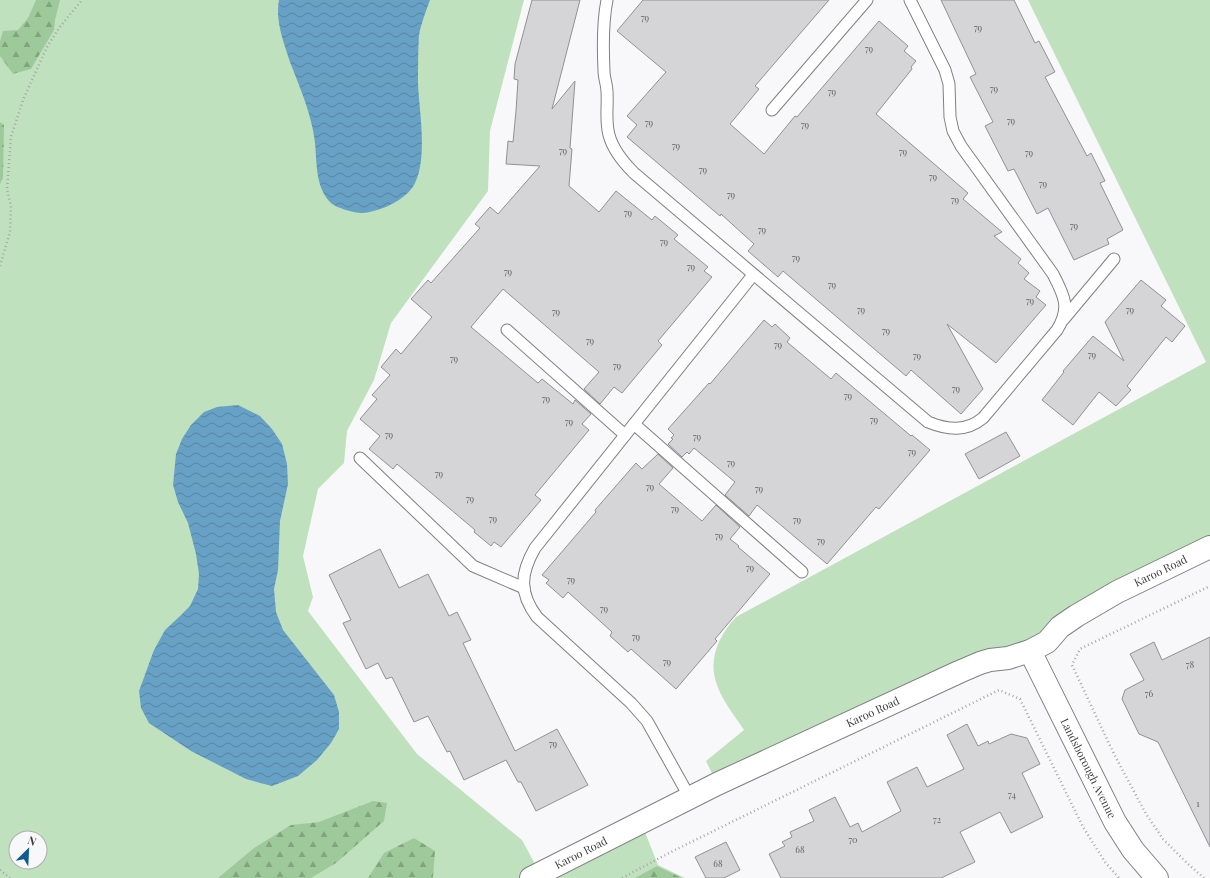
<svg xmlns="http://www.w3.org/2000/svg" width="1210" height="878" font-family="'Playfair Display',serif">
<style>
.green{fill:#c0e1be;fill-rule:evenodd}
.forest{fill:url(#forest-firs)}
.water{fill:url(#water-waves)}
.building{fill:#d5d5d8;stroke:#919194}
.lines{fill:none;stroke-linecap:round;stroke-linejoin:round}
.service-casing{stroke:#808083;stroke-width:13}
.minor-casing{stroke:#808083;stroke-width:24}
.path{stroke:#a6a6a8;stroke-width:2.5;stroke-dasharray:1 3;stroke-linecap:butt}
.service{stroke:#fff;stroke-width:11}
.minor{stroke:#fff;stroke-width:22}
.labels{text-anchor:middle;stroke-width:4;stroke-linejoin:round;paint-order:stroke}
.number-label{font-size:9px;fill:#636364}
.street-label{font-size:11px;fill:#3d3d3e;stroke:#f8f8fb}
</style>
<defs>
<pattern id="forest-firs" width="22" height="20" patternUnits="userSpaceOnUse"><rect width="22" height="20" fill="#9eca9b"/><path d="M5 1l3.5 6h-7zM16 11l3.5 6h-7z" fill="#82a580"/></pattern>
<pattern id="water-waves" width="16" height="10" patternUnits="userSpaceOnUse"><rect width="16" height="10" fill="#68a1c6"/><path d="M0 5q4-4 8 0t8 0" fill="none" stroke="#5784a2"/></pattern>
</defs>
<rect width="100%" height="100%" fill="#f8f8fb"/>
<!-- green -->
<g class="green">
<path d="M0,0H524L490,131L488,191L391,323L374,380L347,431L344,463L318,489L303,556L313,597L308,611L417,754L522,840L540,873L641,822L658,865L685,878H0ZM16,838H40V862H16Z"/>
<path d="M1028,0H1210V547L1060,627L717,784L706,761L744,730C734,715 721,699 716,682C708,658 720,634 736,617L1206,362Z"/>
</g>
<!-- forest -->
<g class="forest">
<path d="M36,0H60L55,20L54,30L31,69L13,74L0,56V41L3,31L18,30L28,18Z"/>
<path d="M0,122L4,125L3,178L0,184Z"/>
<path d="M373,801L387,803L384,821L336,863L311,878H218L254,848L291,825L319,822Z"/>
<path d="M414,838L435,851L433,878H368L384,853Z"/>
<path d="M657,866L682,878H635Z"/>
</g>
<!-- water -->
<g class="water">
<path d="M279,0H430C426,11 421,24 419,35C418,50 418,68 418,83C419,111 428,157 415,183C409,196 391,206 377,210C372,211 367,213 362,213C355,213 336,208 331,203C315,187 317,163 315,143C312,115 300,88 290,62C284,43 275,21 279,0Z"/>
<path d="M238,405L260,416L272,429L282,444L287,464L288,484L280,521L278,570L274,589L276,612L283,630L334,695L339,712V729L331,743L317,760L298,776L272,786L246,779L191,751L149,723L141,708L139,691L154,650L165,630L179,617L190,606L198,589L199,574L196,554L188,523L178,502L173,485L176,454L182,439L191,425L204,412L217,407Z"/>
</g>
<!-- building -->
<g class="building">
<path d="M532,0H580L552,109L575,81L570,148L572,149L569,186L599,212L616,191L652,220L655,216L678,235L674,239L708,267L704,271L712,277L658,341L662,345L622,393L614,387L600,404L584,389L599,372L503,289L471,327L538,383L542,379L573,404L575,400L591,414L582,424L589,430L535,495L541,500L501,547L494,542L491,546L474,532L475,530L397,464L393,469L369,449L380,436L360,419L377,399L372,395L390,375L381,367L396,349L401,354L432,317L411,299L428,280L431,283L480,228L475,224L490,207L498,214L540,166L506,164L508,141L513,142L516,111L518,80L514,79L515,64Z"/>
<path d="M643,0H829L755,86L759,89L730,124L764,154L795,116L797,117L879,21L908,46L904,51L916,61L911,67L912,69L876,114L968,193L963,199L1002,232L994,236L1021,259L1018,263L1029,273L1024,279L1040,291L1036,297L1046,305L996,363L947,324L983,389L961,414L911,370L906,376L783,271L778,277L748,251L754,244L721,214L720,216L627,137L637,125L627,116L666,72L617,31Z"/>
<path d="M941,0H1014L1035,43L1039,41L1055,72L1045,77L1087,156L1091,153L1105,181L1100,183L1123,230L1107,239L1109,244L1074,260L1048,208L1037,214L1014,169L1008,171L985,126L993,122L970,77L976,74Z"/>
<path d="M1141,280L1166,300L1161,306L1185,326L1172,342L1166,337L1127,386L1131,390L1116,406L1099,392L1073,425L1042,400L1064,372L1063,371L1093,336L1124,361L1105,322Z"/>
<path d="M764,320L772,327L775,324L790,338L787,342L831,379L836,373L911,436L912,435L930,450L879,509L876,507L827,564L757,505L749,516L725,495L735,482L694,448L689,454L687,452L682,457L668,444L673,439L671,438L674,435L668,429L709,383L710,384Z"/>
<path d="M1006,432L1020,456L979,479L965,454Z"/>
<path d="M658,454L673,468L659,484L702,521L716,505L740,527L730,539L739,546L738,547L770,574L715,639L717,641L676,689L631,649L628,652L610,636L612,632L568,592L563,598L546,583L549,580L542,575L596,512L595,510L636,463L642,469Z"/>
<path d="M380,549L399,588L428,574L449,616L457,612L471,640L463,643L515,751L557,729L588,785L536,811L521,782H518L506,760L464,780L450,751L447,752L428,716L414,722L392,677L386,679L378,663L366,669L343,623L351,620L329,575Z"/>
<path d="M1210,637V847L1158,742L1139,734L1122,699L1125,690L1144,680L1130,654L1154,642L1162,660Z"/>
<path d="M967,724L978,746L988,741L989,744L1011,734L1027,738L1040,764L1022,773L1043,817L1011,833L1000,812L960,832L975,862L941,878H781L769,854L785,846L782,842L792,837L790,832L814,821L809,810L835,797L850,827L858,823L862,832L901,811L887,782L917,767L927,787L964,769L947,735Z"/>
<path d="M726,842L740,870L724,878H706L695,857Z"/>
</g>
<g class="lines">
<defs>
<g id="service">
<path d="M607,0C603,20 603,50 604,71C604,78 607,85 607,92C608,106 605,120 609,135C613,150 623,162 634,173L928,422C948,430 966,432 983,418L1057,330C1071,308 1064,295 1053,274L961,146L953,131L950,117L949,84L945,70L910,0"/>
<path d="M772,110L867,0"/>
<path d="M1063,320L1114,259"/>
<path d="M507,330L625,435"/>
<path d="M634,424L802,572"/>
<path d="M360,458L473,566L524,588"/>
<path d="M690,798L647,721L631,703L537,617C519,593 520,574 535,548L753,275"/>
</g>
<g id="minor">
<path id="s1" d="M1030,651L1115,822L1133,850L1157,878"/>
<path id="s2" d="M531,878L717,784L959,672L980,663L990,660L1008,658L1030,651L1047,642L1060,627L1076,616L1117,592L1210,547"/>
</g>
</defs>
<!-- service casing -->
<use href="#service" class="service-casing"/>
<!-- minor casing -->
<use href="#minor" class="minor-casing"/>
<!-- path -->
<g class="path">
<path d="M0,266L10,232L11,206L7,189L11,137L23,100L47,47L59,28L82,0"/>
<path d="M0,870L10,878"/>
<path d="M622,878L671,852L999,690L1020,699L1083,827L1105,862L1119,878"/>
<path d="M1204,878L1188,864L1163,839L1146,814L1114,754L1072,665L1080,649L1210,586"/>
</g>
<!-- service -->
<use href="#service" class="service"/>
<!-- minor -->
<use href="#minor" class="minor"/>
</g>
<g class="labels">
<!-- number labels -->
<g class="number-label">
<text x="645" y="21">79</text>
<text x="978" y="31">79</text>
<text x="869" y="52">79</text>
<text x="994" y="92">79</text>
<text x="832" y="95">79</text>
<text x="1011" y="124">79</text>
<text x="649" y="126">79</text>
<text x="805" y="128">79</text>
<text x="676" y="149">79</text>
<text x="563" y="154">79</text>
<text x="903" y="155">79</text>
<text x="1029" y="156">79</text>
<text x="703" y="173">79</text>
<text x="933" y="180">79</text>
<text x="1043" y="187">79</text>
<text x="731" y="198">79</text>
<text x="955" y="203">79</text>
<text x="628" y="216">79</text>
<text x="1074" y="229">79</text>
<text x="762" y="233">79</text>
<text x="664" y="245">79</text>
<text x="796" y="261">79</text>
<text x="691" y="270">79</text>
<text x="508" y="275">79</text>
<text x="832" y="288">79</text>
<text x="1030" y="304">79</text>
<text x="861" y="313">79</text>
<text x="1130" y="313">79</text>
<text x="556" y="315">79</text>
<text x="886" y="334">79</text>
<text x="590" y="344">79</text>
<text x="778" y="348">79</text>
<text x="1092" y="358">79</text>
<text x="917" y="359">79</text>
<text x="454" y="362">79</text>
<text x="617" y="369">79</text>
<text x="956" y="392">79</text>
<text x="848" y="399">79</text>
<text x="546" y="402">79</text>
<text x="874" y="423">79</text>
<text x="569" y="425">79</text>
<text x="389" y="438">79</text>
<text x="697" y="440">79</text>
<text x="912" y="455">79</text>
<text x="731" y="466">79</text>
<text x="439" y="477">79</text>
<text x="650" y="490">79</text>
<text x="759" y="492">79</text>
<text x="470" y="502">79</text>
<text x="675" y="512">79</text>
<text x="493" y="522">79</text>
<text x="797" y="523">79</text>
<text x="719" y="539">79</text>
<text x="821" y="544">79</text>
<text x="750" y="571">79</text>
<text x="571" y="583">79</text>
<text x="604" y="612">79</text>
<text x="636" y="640">79</text>
<text x="667" y="665">79</text>
<text x="1190" y="668">78</text>
<text x="1149" y="697">76</text>
<text x="553" y="747">79</text>
<text x="1012" y="798">74</text>
<text x="1198" y="807">1</text>
<text x="937" y="823">72</text>
<text x="853" y="843">70</text>
<text x="800" y="853">68</text>
<text x="718" y="867">68</text>
</g>
<!-- street labels -->
<g class="street-label">
<text dy="4" stroke="none"><textPath href="#s2" startOffset="704">Karoo Road</textPath></text>
<text dy="4" stroke="none"><textPath href="#s2" startOffset="380">Karoo Road</textPath></text>
<text dy="4" stroke="none"><textPath href="#s1" startOffset="131">Landsborough Avenue</textPath></text>
<text dy="4" stroke="none"><textPath href="#s2" startOffset="56">Karoo Road</textPath></text>
</g>
</g>
<!-- north arrow -->
<g transform="translate(28 850) rotate(24)"><circle r="19" fill="#f8f8fb" stroke="#adadaf"/>
<path d="M0-3L7 15L0 10L-7 15Z" fill="#0f5d90"/>
<text y="-6" font-size="11" font-weight="bold" text-anchor="middle" fill="#3d3d3e">N</text>
</g>
</svg>
